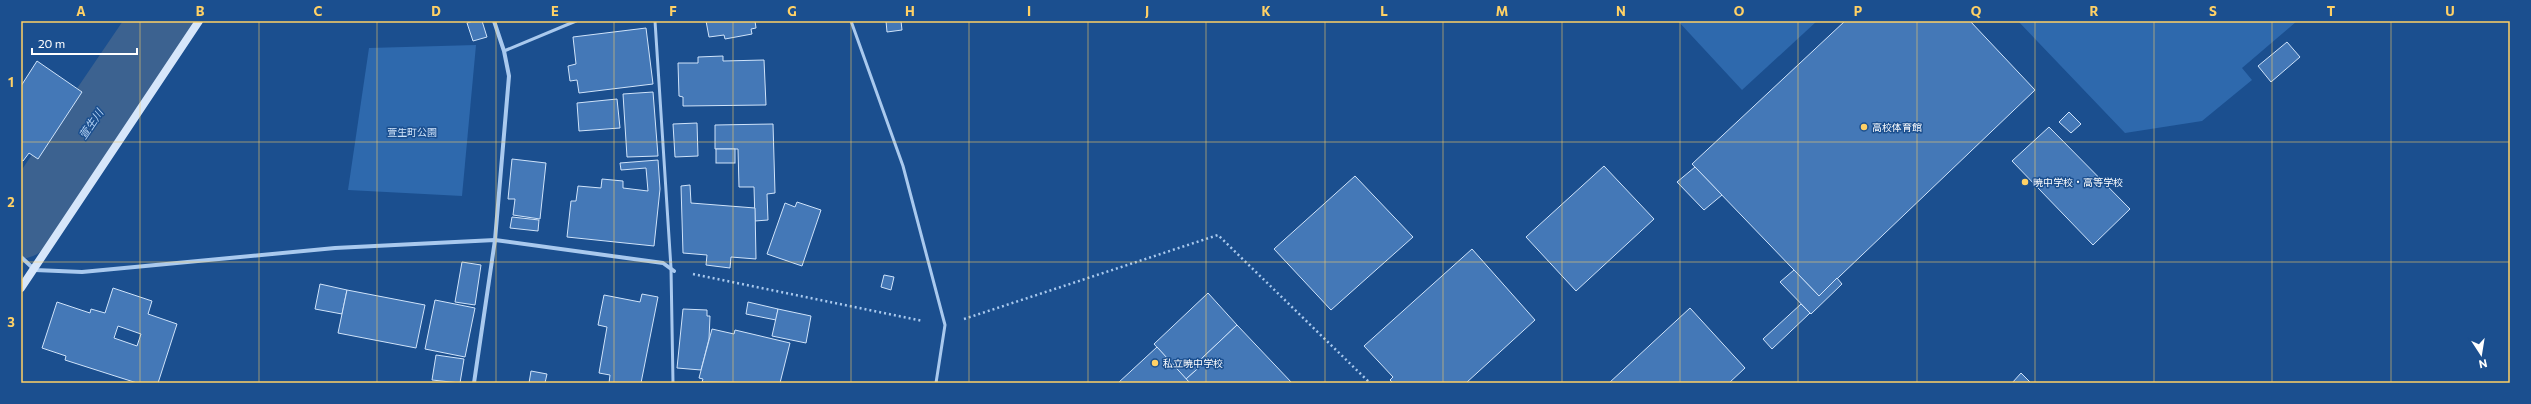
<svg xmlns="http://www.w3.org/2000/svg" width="2531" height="404" font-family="Commissioner,'Noto Sans JP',sans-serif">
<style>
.green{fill:#2e69ad}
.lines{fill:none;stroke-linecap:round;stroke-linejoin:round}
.river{stroke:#3c6290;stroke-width:63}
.building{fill:#4478b7;stroke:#cfe3fa;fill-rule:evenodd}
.path{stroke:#a9c9ee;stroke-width:2.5;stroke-dasharray:2 3;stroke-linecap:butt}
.lane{stroke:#a9c9ee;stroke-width:3}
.street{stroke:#a9c9ee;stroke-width:4}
.secondary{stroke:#d6e6fa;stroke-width:8}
.grid{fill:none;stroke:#ffd166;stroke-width:1;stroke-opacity:0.55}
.poi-dot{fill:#ffd166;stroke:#1b4f8f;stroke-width:1.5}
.labels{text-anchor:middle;stroke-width:3;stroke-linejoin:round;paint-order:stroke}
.poi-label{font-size:10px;fill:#fff;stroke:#1b4f8f;text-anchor:start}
.park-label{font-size:10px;fill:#cfe3fa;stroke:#1b4f8f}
.water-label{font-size:11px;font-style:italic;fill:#b5d3f5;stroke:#1b4f8f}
.neatline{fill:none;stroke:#ffd166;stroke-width:1.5}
.grid-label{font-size:13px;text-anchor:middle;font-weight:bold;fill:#ffd166}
</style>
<rect width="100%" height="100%" fill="#1b4f8f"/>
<!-- green -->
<g class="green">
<path d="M1678,21H1817L1742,90Z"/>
<path d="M2018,21H2297L2242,68L2252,80L2202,121L2125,133Z"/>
<path d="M476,45L462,196L348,190L369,48Z"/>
</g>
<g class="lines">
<!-- river -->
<path class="river" d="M21,227L161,21"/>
</g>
<!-- building -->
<g class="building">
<path d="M473,21H482L487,37L473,41L467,23Z"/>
<path d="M706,21H755L756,28L751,29L752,34L725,39L724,35L709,37Z"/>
<path d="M886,21H901L902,30L887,32Z"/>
<path d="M1845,21H1970L2035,90L1819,296L1692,164Z"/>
<path d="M646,28L653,84L579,93L577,80L570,81L568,66L576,64L573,37Z"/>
<path d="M2287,42L2300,57L2271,82L2258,66Z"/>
<path d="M723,56V61L764,60L766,105L683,106V97L679,96L678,63H698V57Z"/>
<path d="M37,61L82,92L38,159L29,153L23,161L21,160V86Z"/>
<path d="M653,92L658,156L627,157L623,94Z"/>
<path d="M617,99L620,128L579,131L577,103Z"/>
<path d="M2069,112L2081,124L2071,133L2059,122Z"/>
<path d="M697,123L698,156L675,157L673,124Z"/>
<path d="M773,124L775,193L767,194L768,220L755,221L754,187H739L738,149H715V125Z"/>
<path d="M2049,127L2130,209L2093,245L2012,161Z"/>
<rect x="716" y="149" width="19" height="14"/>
<path d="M512,159L546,163L540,219L513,215L515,199H508Z"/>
<path d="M658,160L660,189L654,246L567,237L571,201H576L578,186L601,188L602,179L623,181V188L648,191L646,168L621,170L620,163Z"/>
<path d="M1604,166L1654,219L1576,291L1526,237Z"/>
<path d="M1695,167L1722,195L1704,210L1677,182Z"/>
<path d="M1355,176L1413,237L1331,310L1274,249Z"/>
<path d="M690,185L691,203L755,208L756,259L731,257L730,268L706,265L707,255L683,253L681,186Z"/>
<path d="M797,202L821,210L802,266L767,254L785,203L795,207Z"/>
<path d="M512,217L539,220L538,231L510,228Z"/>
<path d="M1472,249L1535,320L1466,383H1393L1390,380L1393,377L1364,346Z"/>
<path d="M462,262L481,265L475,305L455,302Z"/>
<path d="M1794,270L1819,296L1837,278L1842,284L1811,314L1780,282Z"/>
<path d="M884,275L894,277L891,290L881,287Z"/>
<path d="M320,284L347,290L342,314L315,309Z"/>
<path d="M113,288L152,301L148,314L177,324L158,383H137L65,360L66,356L42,348L57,302L90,313L91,309L105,313ZM118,326L141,334L137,346L114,338Z"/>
<path d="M347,290L425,305L416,348L338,333Z"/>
<path d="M1208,293L1237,325L1200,360L1204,363L1186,379L1154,344Z"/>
<path d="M642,294L658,297L641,383H609L610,375L599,373L607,327L598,325L604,295L640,302Z"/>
<path d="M435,300L475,308L465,357L425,349Z"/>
<path d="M748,302L778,309L776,320L746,314Z"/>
<path d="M1801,304L1810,313L1772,349L1763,339Z"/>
<path d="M1690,308L1745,368L1729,383H1609Z"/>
<path d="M683,309L707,310V316H710L709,339L701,370L677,368Z"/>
<path d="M778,309L811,316L806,343L772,336Z"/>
<path d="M1237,325L1292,383H1190L1186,379L1204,363L1200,360Z"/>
<path d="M712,329L734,334L735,330L790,343L780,383L702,382L703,379L699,378Z"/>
<path d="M1157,347L1190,383H1118Z"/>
<path d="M436,355L464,359L460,383L432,380Z"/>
<path d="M531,371L547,374L545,383H529Z"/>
<path d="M2021,373L2031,383H2012Z"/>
</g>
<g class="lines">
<!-- path -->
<g class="path">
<path d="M693,274L923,321"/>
<path d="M964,319L1218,235L1370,383"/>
</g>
<!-- lane -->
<g class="lane">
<path d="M655,21L671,268L673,383"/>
<path d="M851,21L903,166L945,325L936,383"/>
<path d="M504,51L576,21"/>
</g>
<!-- street -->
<g class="street">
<path d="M21,257L35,270L82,272L335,248L495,240L663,263L674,271"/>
<path d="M474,383L495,240L509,76L504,51L494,21"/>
</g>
<!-- secondary -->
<path class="secondary" d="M21,288L199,21"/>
</g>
<!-- grid -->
<path class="grid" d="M140,21V383M259,21V383M377,21V383M496,21V383M614,21V383M733,21V383M851,21V383M969,21V383M1088,21V383M1206,21V383M1325,21V383M1443,21V383M1562,21V383M1680,21V383M1798,21V383M1917,21V383M2035,21V383M2154,21V383M2272,21V383M2391,21V383M21,142H2510M21,262H2510"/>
<!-- markers -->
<g class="poi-dot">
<circle cx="1864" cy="127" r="4"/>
<circle cx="2025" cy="182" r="4"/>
<circle cx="1155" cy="363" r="4"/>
</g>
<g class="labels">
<!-- poi labels -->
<g class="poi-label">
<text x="1872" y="131">高校体育館</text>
<text x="2033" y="186">暁中学校・高等学校</text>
<text x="1163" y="367">私立暁中学校</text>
</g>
<!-- park labels -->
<g class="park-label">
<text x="412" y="136">萱生町公園</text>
</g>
<!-- water labels -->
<g class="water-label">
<text transform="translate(91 124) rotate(-56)" y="4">萱生川</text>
</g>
</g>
<!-- border -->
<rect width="2531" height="404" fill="none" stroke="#1b4f8f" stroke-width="44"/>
<!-- north arrow -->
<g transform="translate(2481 354) rotate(168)" stroke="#1b4f8f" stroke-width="3" paint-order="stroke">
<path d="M0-3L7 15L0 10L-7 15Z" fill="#ffffff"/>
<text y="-6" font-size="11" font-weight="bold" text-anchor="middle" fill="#ffffff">N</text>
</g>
<!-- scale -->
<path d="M32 48v6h105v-6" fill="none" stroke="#ffffff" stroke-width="2"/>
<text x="38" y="48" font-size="12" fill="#ffffff" stroke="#1b4f8f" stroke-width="3" paint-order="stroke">20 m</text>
<rect x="22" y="22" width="2487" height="360" class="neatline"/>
<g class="grid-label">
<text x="81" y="16">A</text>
<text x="200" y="16">B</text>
<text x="318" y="16">C</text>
<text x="436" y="16">D</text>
<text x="555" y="16">E</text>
<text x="673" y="16">F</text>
<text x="792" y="16">G</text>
<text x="910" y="16">H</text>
<text x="1029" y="16">I</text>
<text x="1147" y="16">J</text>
<text x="1266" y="16">K</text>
<text x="1384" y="16">L</text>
<text x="1502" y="16">M</text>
<text x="1621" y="16">N</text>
<text x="1739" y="16">O</text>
<text x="1858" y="16">P</text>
<text x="1976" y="16">Q</text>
<text x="2094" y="16">R</text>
<text x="2213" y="16">S</text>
<text x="2331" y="16">T</text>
<text x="2450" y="16">U</text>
<text x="11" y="87">1</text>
<text x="11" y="207">2</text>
<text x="11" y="327">3</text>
</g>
</svg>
